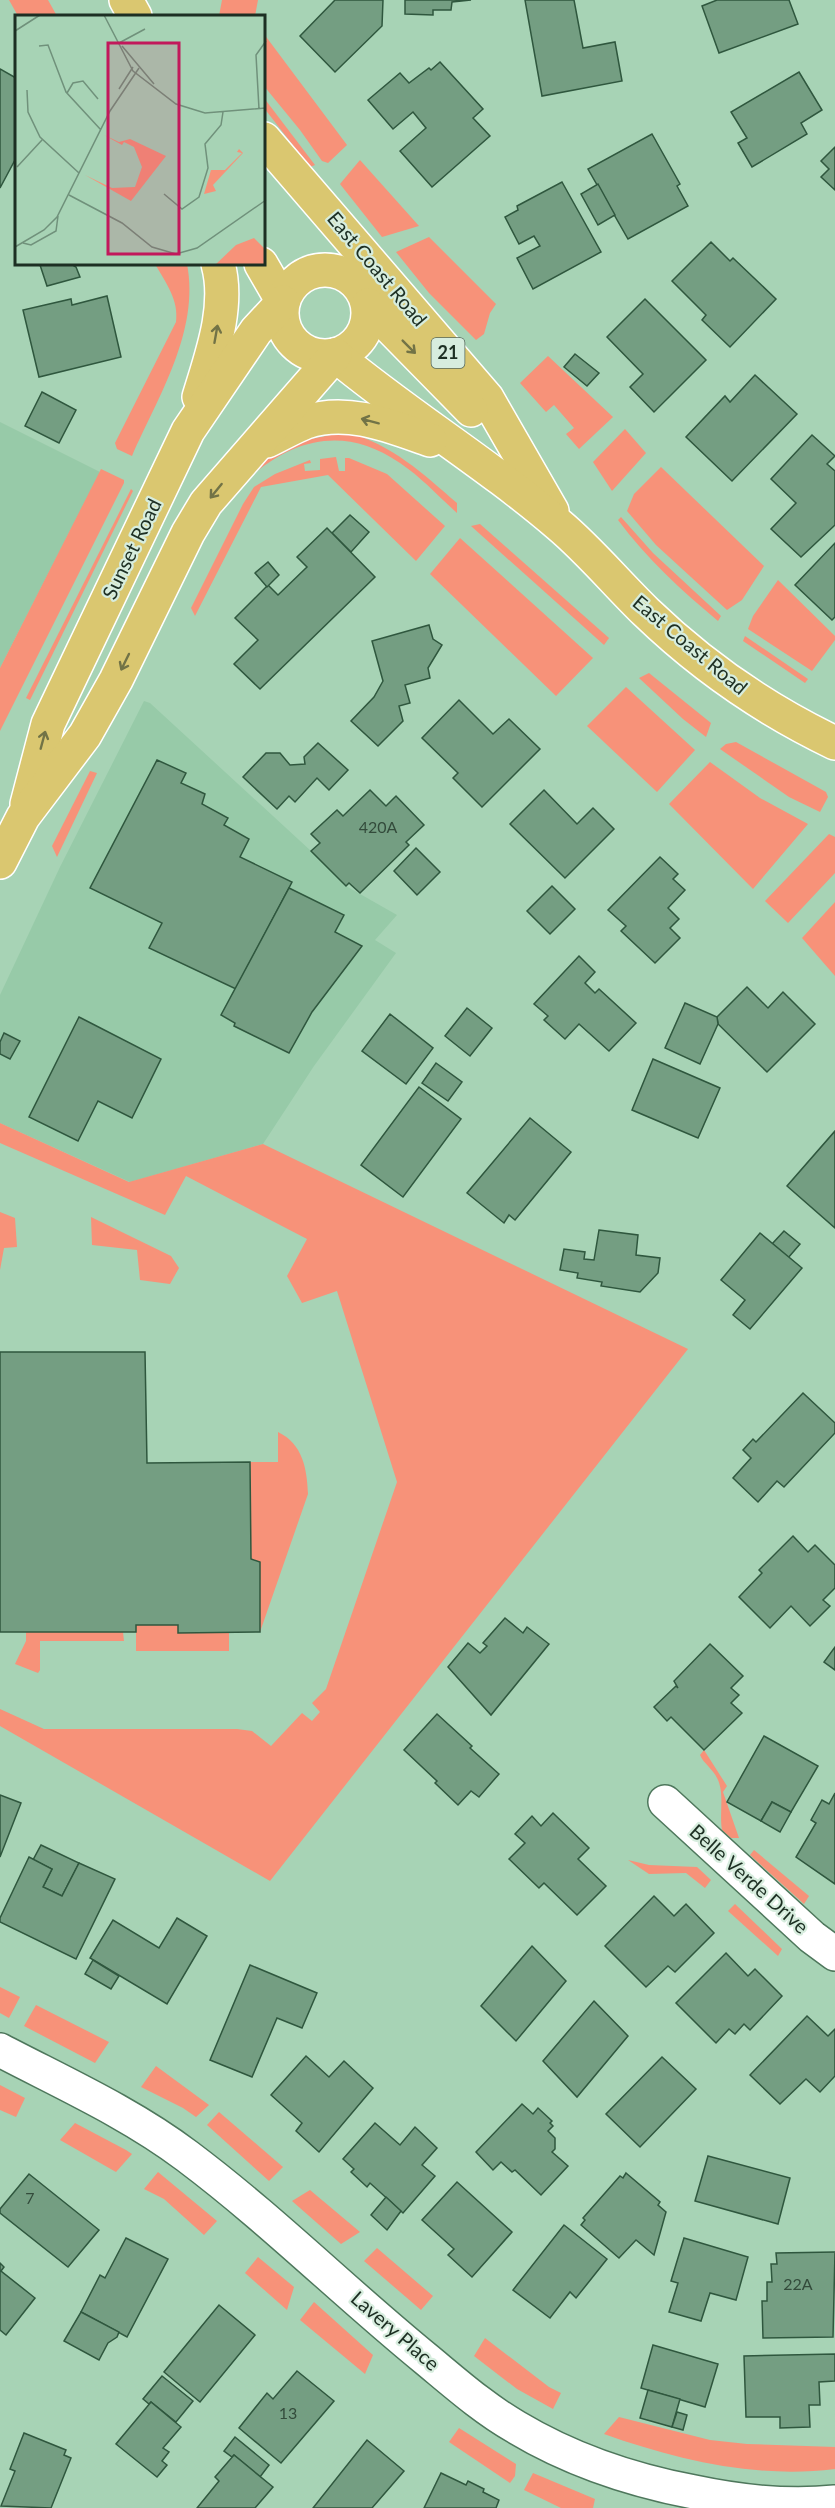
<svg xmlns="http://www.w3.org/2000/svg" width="835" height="2508" font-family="Lato,sans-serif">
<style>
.built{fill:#97caa8}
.green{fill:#f79279}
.building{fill:#749e82;stroke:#2f573e;stroke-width:1.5}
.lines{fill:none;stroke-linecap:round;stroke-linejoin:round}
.minor-casing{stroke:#4e775c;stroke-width:36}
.major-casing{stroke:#fff;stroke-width:36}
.minor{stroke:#fff;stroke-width:33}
.major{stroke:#dac770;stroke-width:33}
.oneway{stroke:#727346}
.labels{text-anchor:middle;stroke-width:4.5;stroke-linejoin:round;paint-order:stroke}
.number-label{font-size:16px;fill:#334b3b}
.shield{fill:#d7edde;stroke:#55685b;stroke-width:1.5}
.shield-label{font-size:18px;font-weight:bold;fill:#1d2f23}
.street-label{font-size:20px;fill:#1d2f23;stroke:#d7edde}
.inset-road{fill:none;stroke:#70917b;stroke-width:1.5}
.view{fill:#c2185b;fill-opacity:0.15;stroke:#c2185b;stroke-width:3}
.inset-edge{fill:none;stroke:#1d2f23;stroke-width:3}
</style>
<rect width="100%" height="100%" fill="#a7d3b5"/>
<!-- built -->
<g class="built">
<path d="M0,422L100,472L0,668Z"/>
<path d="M144,701L150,703L311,851L346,886L397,915L375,940L396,953L314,1066L263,1144L130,1182L0,1123V995L60,867Z"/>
</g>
<!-- green -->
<g class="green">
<path d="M9,0H48L57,16H18Z"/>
<path d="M222,0H258L255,16H219Z"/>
<path d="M264,34L347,145L328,163L322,161L300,130L264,86Z"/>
<path d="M264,98L315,165L310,167L264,108Z"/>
<path d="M360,160L419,226L382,237L340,184Z"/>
<path d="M429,237L496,304L490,313L484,334L476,340L429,293L396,252Z"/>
<path d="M155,264H187C200,331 158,397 132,456L117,449L115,443L176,322C179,300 166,283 155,264Z"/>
<path d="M548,356L613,417L579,449L566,434L574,428L554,405L546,412L520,383Z"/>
<path d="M625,429L646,453L612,491L593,462Z"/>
<path d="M346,432C393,445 422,473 457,503V513C438,496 421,477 400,463C348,427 298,436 251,476L267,458L301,441Z"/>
<path d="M336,457L339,471H345V458H349L387,474L445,526L416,561L328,475L261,487L195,616L191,608L243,504L254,487L275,474L310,460L311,463L304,464L305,471L320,470V459Z"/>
<path d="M661,467L764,566L742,600L727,610L656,545L627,511L634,494Z"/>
<path d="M101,469L124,480V483L0,731V668Z"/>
<path d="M131,489L133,491L30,700L26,698Z"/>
<path d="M621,517L653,553L721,616L718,621C682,591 646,558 618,520Z"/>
<path d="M480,524L609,638L604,645L471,526Z"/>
<path d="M460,538L593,658L556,696L430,574Z"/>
<path d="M778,580L835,636V640L812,671L748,629L753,616Z"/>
<path d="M745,636L808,679L805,683L743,641Z"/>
<path d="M649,673L711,723L706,737L683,719L639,678Z"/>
<path d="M626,687L695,750L657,792L587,726Z"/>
<path d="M736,742L826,792L828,797L820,812L789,797L720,749L726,744Z"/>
<path d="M710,762L760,798L808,824L753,889L669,804Z"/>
<path d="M90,771L97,773L57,857L52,846Z"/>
<path d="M829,834L835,837V873L788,923L765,901Z"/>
<path d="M835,902V976L802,938Z"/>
<path d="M0,1123L129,1182L263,1144L688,1349L270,1881L0,1726V1709L44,1729H237L252,1731L271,1746L302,1713L312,1721L320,1712L312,1703L326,1689L397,1482L337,1291L302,1303L287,1276L307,1239L186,1176L165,1215L0,1143Z"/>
<path d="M0,1212L15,1218L17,1247L4,1248L0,1270Z"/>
<path d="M91,1217L171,1256L179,1268L170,1284L140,1280L137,1250L92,1245Z"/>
<path d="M278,1432C303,1444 307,1469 308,1494L260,1632V1562L251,1559L250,1462H278Z"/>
<path d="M136,1625H178L229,1632V1651H136Z"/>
<path d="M26,1632H123L124,1641H40V1670L38,1673L15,1664L26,1641Z"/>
<path d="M704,1750L727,1786L723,1792L739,1838H731L722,1830C719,1813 725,1793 717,1778C713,1769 704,1764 700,1755Z"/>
<path d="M754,1850L809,1896L804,1904L750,1855Z"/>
<path d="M628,1860L649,1865L697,1867L711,1880L705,1888L686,1873L649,1874Z"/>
<path d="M735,1904L782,1949L778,1956L728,1911Z"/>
<path d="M0,1987L20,1997L9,2018L0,2013Z"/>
<path d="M36,2005L109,2042L95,2063L24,2026Z"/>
<path d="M156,2066L209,2105L196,2117L183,2108L141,2087Z"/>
<path d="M0,2085L25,2098L16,2117L0,2110Z"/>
<path d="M219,2112L283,2167L269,2181L207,2125Z"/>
<path d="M75,2123L126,2150L132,2154L116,2172L60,2140Z"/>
<path d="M158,2172L217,2221L204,2235L164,2199L144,2189Z"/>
<path d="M310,2190L360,2232L341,2244L292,2201Z"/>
<path d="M377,2248L433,2296L421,2310L364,2261Z"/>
<path d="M258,2257L294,2287L287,2310L245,2273Z"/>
<path d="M314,2302L373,2355L365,2374L300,2320Z"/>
<path d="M485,2338L549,2387L561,2393L553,2409L517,2389L474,2356Z"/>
<path d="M619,2417L710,2440L747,2444L835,2447V2469C757,2479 677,2460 604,2434Z"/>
<path d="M459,2428L516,2464L515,2476L510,2483L449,2442Z"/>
<path d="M533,2473L595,2499L593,2508H561L524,2490Z"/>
</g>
<!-- building -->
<g class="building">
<path d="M335,0H383L382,26L335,72L300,36Z"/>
<path d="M405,0H471L452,2L451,10H433V15L405,14Z"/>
<path d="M525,0H574L583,48L615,42L622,81L542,96Z"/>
<path d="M717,0H789L798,24L719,53L702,6Z"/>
<path d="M440,62L483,109L473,118L490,136L432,187L400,151L426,128L413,112L393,129L368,100L400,73L409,83L429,68L431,70Z"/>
<path d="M0,69L16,78V158L0,188Z"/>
<path d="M799,72L822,110L801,123L807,134L752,167L738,143L747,138L731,112Z"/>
<path d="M652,134L680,184L677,186L688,206L628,239L588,169Z"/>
<path d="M835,147V190L821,177L829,169L821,161Z"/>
<path d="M562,182L601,252L533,289L517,258L540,246L534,236L519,244L505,217L518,210L517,206Z"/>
<path d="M598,184L615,215L598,225L581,194Z"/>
<path d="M711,242L730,261L733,258L776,299L730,347L702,320L706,315L672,281Z"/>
<path d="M44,264H71L76,267L80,277L47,286L40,265Z"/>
<path d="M107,296L121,357L39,377L23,310L71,299L72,305Z"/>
<path d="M645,299L706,360L654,412L630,387L643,374L607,337Z"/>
<path d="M575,354L599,373L587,386L564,367Z"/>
<path d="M755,375L797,414L732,481L686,437L725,396L730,402Z"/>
<path d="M42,392L76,410L59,443L25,426Z"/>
<path d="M812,435L835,456L827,464L835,471V525L801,557L771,529L796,503L771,479Z"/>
<path d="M350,515L369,532L351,552L332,533Z"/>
<path d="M327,528L375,577L260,689L234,664L258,640L235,618L268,585L278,595L307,567L297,557Z"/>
<path d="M835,543V617L832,620L795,585Z"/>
<path d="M268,562L279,575L267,587L255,573Z"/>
<path d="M429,625L433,639L442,645L428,668L430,678L405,685L410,703L399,706L403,721L378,746L351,721L374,697L383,681L372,641Z"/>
<path d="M459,700L493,734L509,719L540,749L482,807L453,778L458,773L422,738Z"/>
<path d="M318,743L348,770L329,790L317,778L295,802L289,796L277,809L243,777L266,753H280L290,765L305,764L304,757Z"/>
<path d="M157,760L186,773L181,783L205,794L202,804L228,818L224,825L249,839L240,857L292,882L236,989L149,948L162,923L90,888Z"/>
<path d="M370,790L386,806L396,796L424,825L406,842L409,845L360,893L349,883L346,886L311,851L320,843L311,834L337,810L343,816Z"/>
<path d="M544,790L577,824L593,808L614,829L565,878L510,824Z"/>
<path d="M416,848L440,872L417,895L394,871Z"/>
<path d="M660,857L678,874L673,879L685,890L668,908L679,919L670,928L680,938L655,963L621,931L626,926L608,910Z"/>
<path d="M552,886L575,909L550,934L527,911Z"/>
<path d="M289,888L344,915L335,932L362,946L312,1012L289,1053L234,1026L235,1023L221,1015Z"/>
<path d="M579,956L595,972L585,983L595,993L599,989L636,1023L609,1051L579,1024L565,1039L544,1020L548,1016L534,1004Z"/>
<path d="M747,987L768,1008L783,992L815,1024L767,1072L718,1024L717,1017Z"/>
<path d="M685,1003L717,1017L718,1024L700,1064L665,1048Z"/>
<path d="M467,1008L492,1028L470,1056L445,1036Z"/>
<path d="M390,1014L433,1048L406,1084L362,1051Z"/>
<path d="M79,1017L161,1059L132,1118L98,1101L78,1141L29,1117Z"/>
<path d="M4,1033L20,1041L10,1059L0,1054V1042Z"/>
<path d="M653,1059L720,1088L698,1138L632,1110Z"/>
<path d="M436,1063L462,1082L448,1101L422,1083Z"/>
<path d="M419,1087L461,1119L403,1197L361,1165Z"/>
<path d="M530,1118L571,1152L515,1220L509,1215L504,1223L467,1193Z"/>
<path d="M835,1131V1228L787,1186Z"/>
<path d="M599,1230L638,1235L636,1255L660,1258L658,1273L640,1292L601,1286L602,1282L577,1278L578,1273L560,1270L564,1249L585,1252L584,1259L594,1260Z"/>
<path d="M784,1231L800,1244L788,1258L772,1244Z"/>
<path d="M760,1233L802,1268L750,1329L733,1315L745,1300L721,1280Z"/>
<path d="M0,1352H145L147,1463L250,1462L251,1559L260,1562V1632L178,1633V1625H136V1632H0Z"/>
<path d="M803,1393L835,1423V1433L784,1487L777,1481L758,1502L733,1478L751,1458L743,1450L753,1439L756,1442Z"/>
<path d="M793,1536L808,1552L815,1545L835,1565V1588L823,1600L830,1606L810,1626L791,1606L770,1628L739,1597L762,1573L759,1570Z"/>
<path d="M505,1618L523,1633L527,1627L549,1644L491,1715L448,1667L468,1643L480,1653L487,1646L483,1643Z"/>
<path d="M710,1644L743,1676L731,1688L739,1695L731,1703L742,1713L704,1750L671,1717L667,1721L654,1707L676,1686L678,1688L674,1681Z"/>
<path d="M835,1647V1670L824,1662Z"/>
<path d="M437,1714L472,1746L470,1748L499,1774L479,1797L471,1791L458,1805L435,1783L437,1781L404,1750Z"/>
<path d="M764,1736L818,1766L791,1812L772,1802L761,1821L727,1802Z"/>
<path d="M835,1793V1884L796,1857L816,1823L811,1820L822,1800L829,1804Z"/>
<path d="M0,1795L21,1803L0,1857Z"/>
<path d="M772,1802L791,1812L780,1832L761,1821Z"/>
<path d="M553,1813L589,1848L578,1859L606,1886L577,1915L544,1883L539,1888L509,1859L525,1843L515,1834L532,1816L541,1826Z"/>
<path d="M41,1845L79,1863L62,1896L43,1887L52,1869L33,1860Z"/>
<path d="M29,1857L52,1869L43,1887L62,1896L79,1863L115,1879L76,1959L0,1922V1918Z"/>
<path d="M654,1896L674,1916L686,1904L714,1933L675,1972L668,1966L646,1987L605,1946Z"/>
<path d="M177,1918L207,1936L167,2004L90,1958L113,1920L159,1948Z"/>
<path d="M532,1946L566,1981L516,2041L481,2006Z"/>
<path d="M726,1953L748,1976L755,1969L782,1996L750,2030L744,2024L735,2034L729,2029L716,2043L676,2003Z"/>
<path d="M93,1960L119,1976L111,1989L85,1974Z"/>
<path d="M250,1965L317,1993L302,2028L277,2018L252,2077L210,2060Z"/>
<path d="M594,2001L628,2036L577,2097L543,2061Z"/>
<path d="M807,2016L828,2036L835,2029V2076L820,2092L806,2079L780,2104L750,2075Z"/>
<path d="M306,2056L329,2077L344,2061L373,2088L319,2152L296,2131L302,2123L271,2095Z"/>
<path d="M662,2057L696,2089L640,2147L606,2114Z"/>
<path d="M522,2104L533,2114L538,2108L552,2121L550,2123L553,2126L548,2131L555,2138V2149L552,2152L568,2166L541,2195L515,2170L512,2172L501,2162L493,2170L476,2152Z"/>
<path d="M375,2123L400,2145L415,2127L437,2148L422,2165L435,2176L403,2213L370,2183L367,2187L351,2172L354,2169L343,2159Z"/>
<path d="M708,2156L790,2178L778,2224L695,2201Z"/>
<path d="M626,2173L660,2202L658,2205L666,2212L654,2255L636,2240L619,2258L581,2225L585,2220L583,2218L620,2176L623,2178Z"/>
<path d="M29,2174L99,2230L68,2267L0,2213V2209Z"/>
<path d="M457,2182L512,2232L472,2277L448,2255L454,2249L422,2220Z"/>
<path d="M386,2197L401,2211L387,2230L371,2215Z"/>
<path d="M564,2225L607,2259L576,2298L570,2292L550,2318L513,2290Z"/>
<path d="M126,2238L168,2259L127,2337L81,2312L100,2275L105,2278Z"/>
<path d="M684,2238L748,2257L736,2300L710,2293L701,2321L669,2312L678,2283L671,2281Z"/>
<path d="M835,2252L833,2337L763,2338L762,2301H767V2282H772L771,2264H777L776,2253Z"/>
<path d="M0,2263L4,2267L1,2271L35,2298L6,2335L0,2330Z"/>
<path d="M219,2305L255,2335L200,2402L164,2372Z"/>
<path d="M81,2312L119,2332L117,2337L108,2343L99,2360L64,2341Z"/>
<path d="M653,2345L718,2364L705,2407L641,2388Z"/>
<path d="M835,2354V2381L819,2382L820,2405H809L810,2427L780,2428V2417H746L744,2356Z"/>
<path d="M297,2371L334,2401L281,2463L239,2428L267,2393L273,2399Z"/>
<path d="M162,2376L193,2401L176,2422L151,2402L149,2404L143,2399Z"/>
<path d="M648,2390L680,2399L672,2427L640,2418Z"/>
<path d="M151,2402L181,2427L163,2448L169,2452L162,2461L167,2465L157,2477L116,2444Z"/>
<path d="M677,2412L687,2415L683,2430L672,2427Z"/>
<path d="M24,2433L66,2450L64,2455L71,2458L51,2508L1,2506L15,2471L10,2469Z"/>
<path d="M235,2437L269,2465L260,2477L234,2455L232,2457L224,2451Z"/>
<path d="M367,2440L404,2471L372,2508H313Z"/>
<path d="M234,2455L273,2487L255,2508H197L219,2481L215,2477Z"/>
<path d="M441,2473L466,2485L468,2481L484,2489L483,2492L499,2500L496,2508H424Z"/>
</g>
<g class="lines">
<defs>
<g id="minor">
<path d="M665,1802L812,1937L835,1954"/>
<path d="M0,2050C63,2083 130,2113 187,2156C271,2219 345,2293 426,2359C455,2383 483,2408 516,2427C571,2460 631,2480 694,2492C741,2502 787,2507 835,2502"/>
</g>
<g id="major">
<path d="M126,0L135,16"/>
<path d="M264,139L487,398L552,511"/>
<path d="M261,264L283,302"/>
<circle cx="325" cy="313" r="43"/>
<path d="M368,305L471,410"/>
<path d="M335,355C407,415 488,464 559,525C590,551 617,584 646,612C701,665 766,710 835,743"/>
<path d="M199,397C211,357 230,307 218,264"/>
<path d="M267,441C280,435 293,427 306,422C348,408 390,426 430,440"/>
<path d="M27,804L48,724L188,431L256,331L283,302"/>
<path d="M0,862L23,817L85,735L116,680L188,533L206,503L335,355"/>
</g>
</defs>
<!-- minor casing -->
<use href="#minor" class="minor-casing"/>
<!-- major casing -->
<use href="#major" class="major-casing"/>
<!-- minor -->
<use href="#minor" class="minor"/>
<!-- major -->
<use href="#major" class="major"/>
</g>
<!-- one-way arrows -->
<defs><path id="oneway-shaft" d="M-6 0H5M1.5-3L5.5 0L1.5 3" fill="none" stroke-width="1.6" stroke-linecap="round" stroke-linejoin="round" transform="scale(1.5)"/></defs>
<g class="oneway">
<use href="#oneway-shaft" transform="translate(216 334) rotate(-80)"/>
<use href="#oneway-shaft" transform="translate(409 347) rotate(45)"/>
<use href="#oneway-shaft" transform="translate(370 421) rotate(-165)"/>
<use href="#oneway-shaft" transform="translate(216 491) rotate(129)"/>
<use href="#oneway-shaft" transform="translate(125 662) rotate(116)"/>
<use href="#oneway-shaft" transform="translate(43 740) rotate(-75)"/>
</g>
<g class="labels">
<!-- number labels -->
<g class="number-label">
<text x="378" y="833">420A</text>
<text x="30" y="2204">7</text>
<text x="798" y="2290">22A</text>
<text x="288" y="2419">13</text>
</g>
<!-- shield labels -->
<rect class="shield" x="431.5" y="338" width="33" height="30" rx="4.5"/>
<g class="shield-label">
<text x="448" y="359">21</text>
</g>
<!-- street labels -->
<g class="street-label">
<text transform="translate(377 269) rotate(50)" y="7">East Coast Road</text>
<text transform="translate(132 549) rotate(-64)" y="7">Sunset Road</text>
<text transform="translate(690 645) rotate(40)" y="7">East Coast Road</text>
<text transform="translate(749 1879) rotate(42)" y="7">Belle Verde Drive</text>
<text transform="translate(395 2331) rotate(41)" y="7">Lavery Place</text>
</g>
</g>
<!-- overview -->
<g transform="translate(15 15)">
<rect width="250" height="250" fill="#a7d3b5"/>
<path d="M89,120L104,127L115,124L151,141L116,186L70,160L97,173L120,172L127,152L119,132L109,127L107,130ZM224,134L228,138L198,170L201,176L189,179L196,155H210L227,138L222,137ZM239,223L250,234V250H200L221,230Z" fill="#f79279"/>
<path class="inset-road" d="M89,0L118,56L161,89L190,98L251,93M0,16L25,0M104,28L130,14M24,31L33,30L51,77L86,115M107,31L139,69M104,74L118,52M12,75L13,97L25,122L64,158M52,78L58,68L68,66L83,84M244,94L241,40L251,26M2,152L27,125M149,179L167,194L184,182L193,153L190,129L206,110L208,97M54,180L107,208L137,232L161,239L182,233L251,185M8,228L16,230L41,216L43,201M0,232L29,215L42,202L95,96L124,53"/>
<path class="view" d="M93,28H164V239H93Z"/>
<rect width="250" height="250" class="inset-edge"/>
</g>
</svg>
